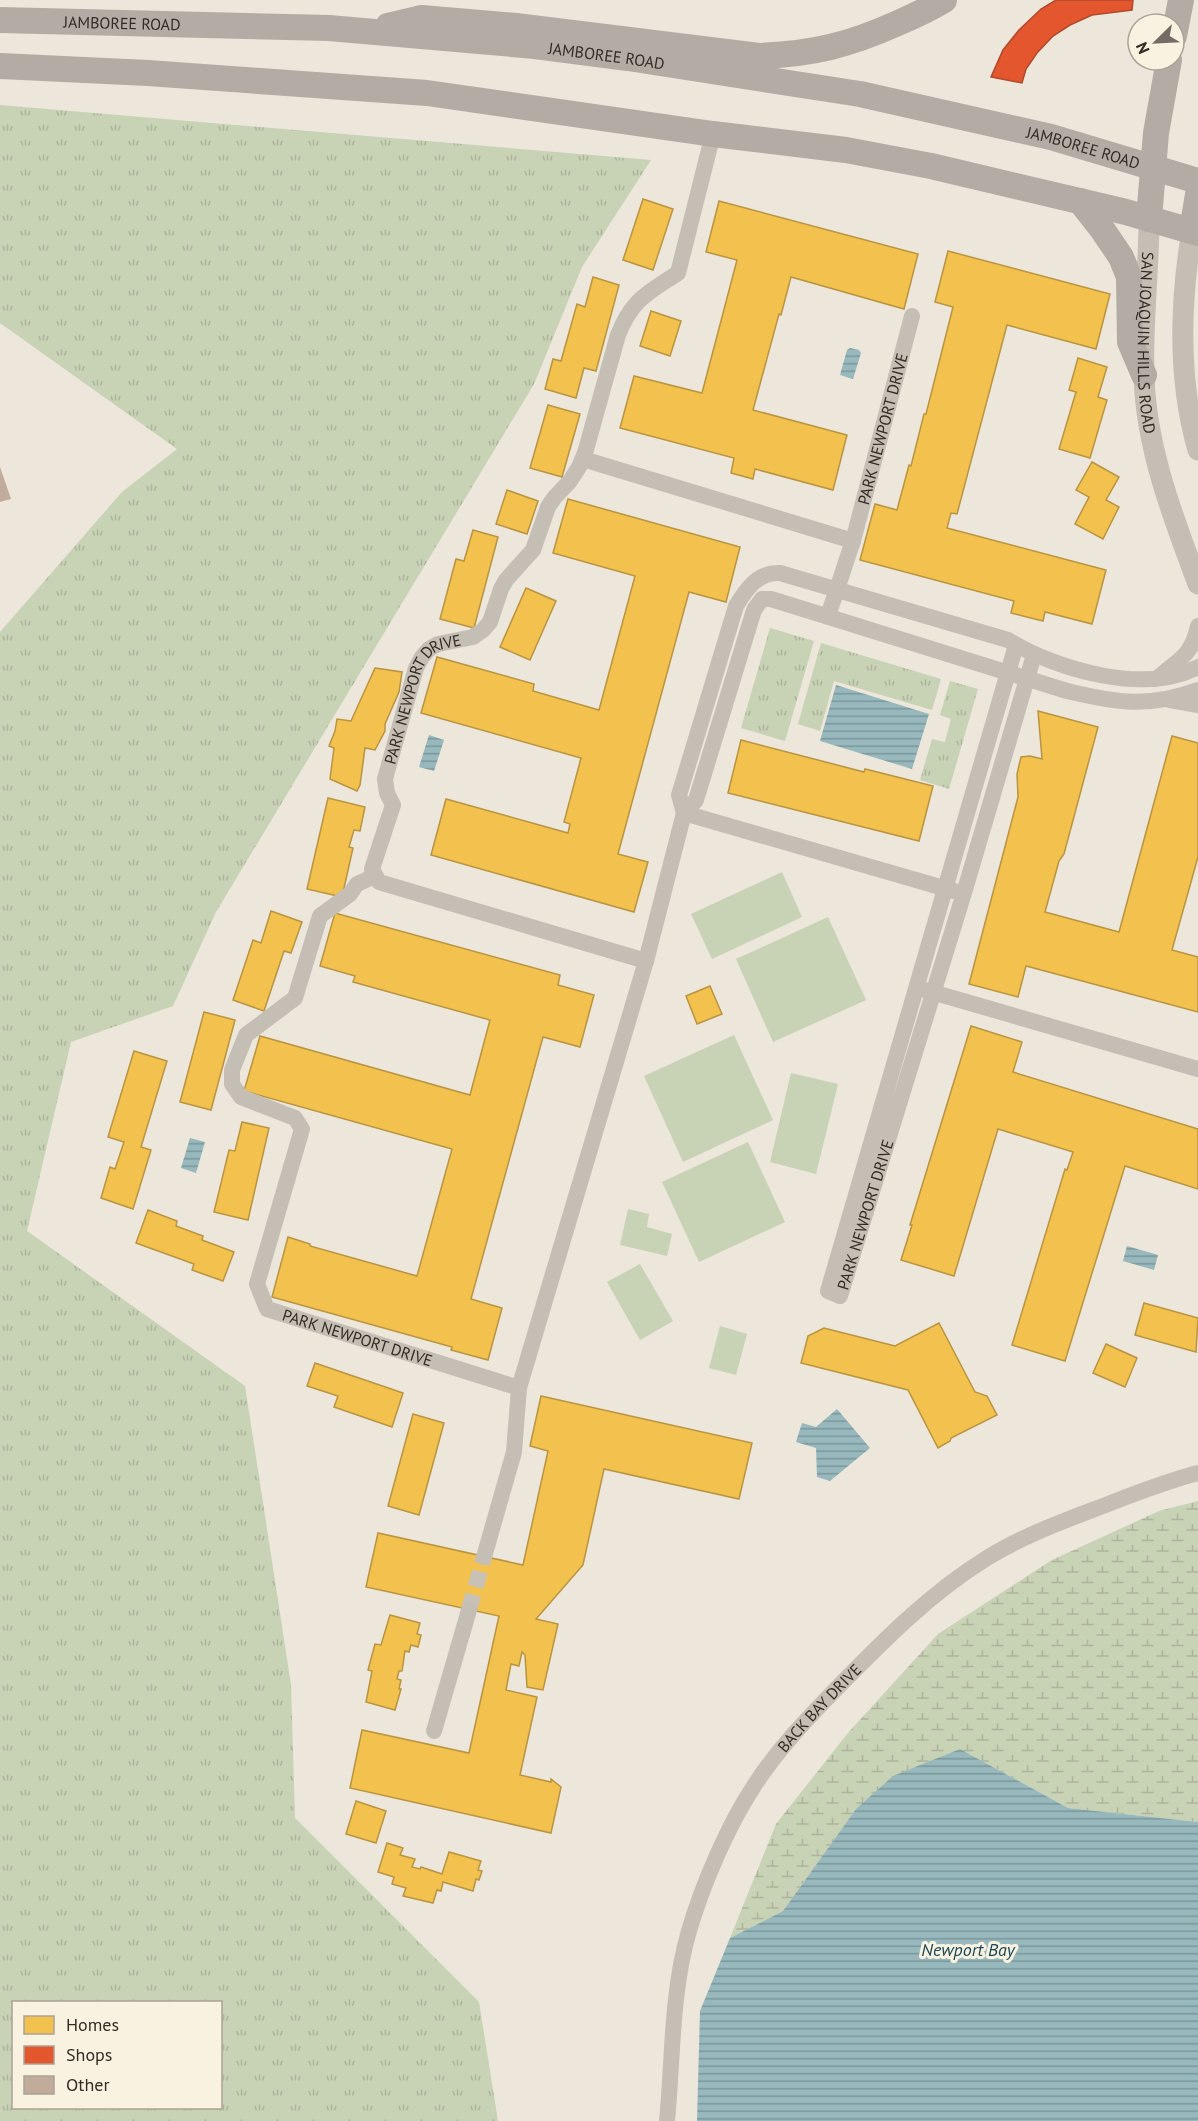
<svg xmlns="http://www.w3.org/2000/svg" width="1198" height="2121" font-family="'PT Sans',sans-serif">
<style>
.grass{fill:url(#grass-tufts);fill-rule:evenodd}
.wetland{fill:url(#wetland-marsh)}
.park{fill:#c8d2b4}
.water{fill:url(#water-rules)}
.homes{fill:#f2c14e;stroke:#b99441;stroke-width:1.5}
.shops{fill:#e4572e;stroke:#af4a2b;stroke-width:1.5}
.building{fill:#c1ac9c}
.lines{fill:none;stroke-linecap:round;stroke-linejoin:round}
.minor-tunnel{stroke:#c7c1b6;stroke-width:16;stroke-dasharray:16 8;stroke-linecap:butt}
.minor{stroke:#c4beb5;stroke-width:16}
.tertiary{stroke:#c4beb5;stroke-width:21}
.primary{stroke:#b2aca4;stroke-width:26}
.labels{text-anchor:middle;stroke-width:6;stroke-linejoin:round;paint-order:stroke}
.street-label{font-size:16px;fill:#342b24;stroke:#faf2e1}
.water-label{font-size:18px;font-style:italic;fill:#184957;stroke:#faf2e1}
</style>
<defs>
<pattern id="grass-tufts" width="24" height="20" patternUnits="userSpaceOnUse" patternTransform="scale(1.5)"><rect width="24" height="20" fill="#c8d2b4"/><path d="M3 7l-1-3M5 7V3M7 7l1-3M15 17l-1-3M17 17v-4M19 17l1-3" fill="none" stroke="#acb49b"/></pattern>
<pattern id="wetland-marsh" width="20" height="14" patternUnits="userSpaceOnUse" patternTransform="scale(1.5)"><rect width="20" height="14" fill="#c8d2b4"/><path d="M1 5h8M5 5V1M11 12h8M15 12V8" fill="none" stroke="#acb49b"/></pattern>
<pattern id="water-rules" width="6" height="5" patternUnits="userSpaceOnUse" patternTransform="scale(1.5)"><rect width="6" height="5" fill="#97b8bd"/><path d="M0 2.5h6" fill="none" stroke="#7c9699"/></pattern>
</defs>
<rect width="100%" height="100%" fill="#ece6db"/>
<!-- grass -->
<g class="grass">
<path d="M0,105L651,160L582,267L534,384L216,912L173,1006L71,1042L27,1231L245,1386L291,1685L295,1818L479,2002L498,2121H0V632L122,492L177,449L0,323ZM220,2002V2108H14V2002Z"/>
<path d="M770,628L814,641L785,741L741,728Z"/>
<path d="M821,643L941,679L932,710L834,681L820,731L798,724Z"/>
<path d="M950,681L978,689L949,789L920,780L932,739L945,742L951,719L940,715Z"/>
</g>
<!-- wetland -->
<path class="wetland" d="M1198,1501V1822L1068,1808L960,1749L856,1809L783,1911L730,1938L776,1824L848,1733L938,1634L1052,1560L1159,1511Z"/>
<!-- park -->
<g class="park">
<path d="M782,872L802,917L712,959L691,914Z"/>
<path d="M828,917L866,1000L773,1042L736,959Z"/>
<path d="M734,1035L773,1120L683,1162L644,1076Z"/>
<path d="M791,1073L838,1084L816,1174L770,1162Z"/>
<path d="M748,1142L785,1222L699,1262L662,1182Z"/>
<path d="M628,1209L649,1214L647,1227L672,1234L667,1256L620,1245Z"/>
<path d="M640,1264L673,1321L640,1340L607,1282Z"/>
<path d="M720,1326L747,1334L736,1375L709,1368Z"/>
</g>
<!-- water -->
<g class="water">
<path d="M850,348L859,350L861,353L853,379L840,375L847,350Z"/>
<path d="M836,685L929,714L912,769L820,741Z"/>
<path d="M429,735L444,740L434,771L419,767Z"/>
<path d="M190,1138L205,1142L196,1173L181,1168Z"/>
<path d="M1127,1246L1158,1255L1154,1270L1123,1261Z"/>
<path d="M837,1409L870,1448L830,1481L817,1477L816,1448L796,1442L802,1423L816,1427Z"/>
<path d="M960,1749L1068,1808L1198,1822V2121H697L700,2011L730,1938L783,1911L856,1809L893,1776Z"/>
</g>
<!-- homes -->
<g class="homes">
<path d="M643,199L673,209L653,270L623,260Z"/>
<path d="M719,201L918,254L904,309L791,277L781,315L779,314L753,410L847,435L833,490L755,469L753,479L731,473L734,458L620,428L634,376L702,393L737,260L706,252Z"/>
<path d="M948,251L1110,294L1096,349L1007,325L957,514L951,513L947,528L1106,570L1092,624L1045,612L1043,621L1011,613L1014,601L860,560L875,504L897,510L909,465L911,466L924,414H926L953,307L935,302Z"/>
<path d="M593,277L619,285L596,371L584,368L576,398L545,389L553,359L561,361L577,304L585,307Z"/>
<path d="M651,311L681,321L670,356L640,346Z"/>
<path d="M1078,358L1107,367L1098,397L1107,400L1090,458L1059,449L1076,392L1069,390Z"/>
<path d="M548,405L580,414L562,477L530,468Z"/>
<path d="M1092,462L1119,477L1106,500L1119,507L1103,539L1075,524L1089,497L1076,490Z"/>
<path d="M507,490L538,501L527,534L496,524Z"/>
<path d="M568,499L740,547L726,602L689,592L618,854L648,862L634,912L431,855L446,799L568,833L570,824L564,822L581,758L421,713L437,657L534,684L533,691L599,710L635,576L553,553Z"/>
<path d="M473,530L498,537L474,628L440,619L456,559L464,561Z"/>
<path d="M526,588L556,601L530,660L500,647Z"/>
<path d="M375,668L402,672L399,692L385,724V731L375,750L365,748L360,785L357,791L330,779L334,748L329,746L335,731L337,719L351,721Z"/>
<path d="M1038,711L1098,727L1064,854L1059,861L1045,912L1119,932L1172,736L1198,743V857L1172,950L1198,957V1012L1026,966L1018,997L969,984L1018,797L1017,774L1021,757L1030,756L1042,759Z"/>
<path d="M741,740L864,772L865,769L933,786L919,841L728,793Z"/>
<path d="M328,798L365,807L360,831L354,830L349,847L353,848L342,897L307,889Z"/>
<path d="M271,911L302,922L291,953L284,951L264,1011L233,1000L253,940L261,943Z"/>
<path d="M335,913L560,975L558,985L594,995L580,1047L543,1037L471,1299L502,1308L488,1360L451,1350L452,1347L272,1297L288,1237L310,1244V1246L417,1276L452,1149L244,1091L260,1036L470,1095L490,1020L353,982L355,976L320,966Z"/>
<path d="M710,986L722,1014L697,1024L686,996Z"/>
<path d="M204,1012L235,1020L211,1110L180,1102Z"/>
<path d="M971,1026L1022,1042L1013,1072L1198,1129V1189L1125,1166L1065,1361L1012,1345L1065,1169L1067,1170L1073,1152L998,1129L954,1276L901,1260L912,1225H910Z"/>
<path d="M134,1051L167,1061L141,1147L151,1150L133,1209L101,1198L110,1167L115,1169L124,1142L108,1137Z"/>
<path d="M242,1122L269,1128L248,1220L214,1212L229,1150L235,1151Z"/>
<path d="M148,1210L177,1221L176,1226L203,1236L202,1240L234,1252L223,1281L192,1270L194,1264L136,1243Z"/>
<path d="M1144,1303L1198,1318L1196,1352L1135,1335Z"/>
<path d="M939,1323L975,1392L987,1396L997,1415L951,1438L950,1441L938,1448L908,1390L801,1363L808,1336L824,1328L895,1346Z"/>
<path d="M1106,1344L1137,1358L1125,1387L1093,1373Z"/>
<path d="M315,1363L403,1393L392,1427L334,1407L338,1396L307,1386Z"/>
<path d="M541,1396L752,1443L739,1499L604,1469L583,1565L536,1619L558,1624L543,1690L527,1687L525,1655L522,1652L519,1666L511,1664L506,1690L537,1697L520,1775L551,1782V1779L561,1787L551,1833L350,1788L362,1730L469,1753L499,1616L366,1587L378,1533L523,1565L548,1451L530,1446Z"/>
<path d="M413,1414L444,1423L419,1515L388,1506Z"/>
<path d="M390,1615L420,1623L417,1634L421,1635L418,1647L411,1645L409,1652L405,1651L402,1671H399L397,1679L401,1680L399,1689H401L395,1710L366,1702L372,1671L368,1670L375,1644L381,1645Z"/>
<path d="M356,1801L386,1811L376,1843L346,1834Z"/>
<path d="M387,1843L403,1848L400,1855L415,1859L412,1867L420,1869L421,1867L442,1874L449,1852L481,1861L478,1870L482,1871L479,1880L476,1879L473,1891L443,1882L441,1891L437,1890L433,1903L403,1896L406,1888L392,1884L394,1877L378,1872Z"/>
</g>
<!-- shops -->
<path class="shops" d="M1056,0H1133L1132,10L1092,15L1070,25L1053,36L1037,53L1026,69L1022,83L991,77L1003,50L1019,30L1041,9Z"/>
<!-- building -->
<path class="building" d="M0,467L11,499L0,502Z"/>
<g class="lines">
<!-- minor-tunnel -->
<path class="minor-tunnel" d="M469,1610L484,1557"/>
<!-- minor -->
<g class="minor">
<path d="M583,459L853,541"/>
<path id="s1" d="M828,616L853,541L912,316"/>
<path id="s2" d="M1016,645L828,1291L840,1296L964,893L1034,655"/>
<path d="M1159,677C1180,658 1191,657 1198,626"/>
<path d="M1170,700L1198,705"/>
<path d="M684,813L679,795L736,606C747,588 758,572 780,573L1008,640C1057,670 1144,695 1198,667"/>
<path d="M684,813L954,891"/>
<path id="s3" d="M375,876L357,884L350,894L320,916L295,998L246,1035L232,1070V1084L241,1097L295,1118L302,1129L257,1284L267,1309L519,1388"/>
<path id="s4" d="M646,961L379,882L372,869L393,805L387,793L385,779L416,668L422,657L429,649L438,644L473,637L483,630L490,622L501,589L506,580L533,550L548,507L554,498L570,481L579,467L585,453L618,335C632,299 648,293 678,273L713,134"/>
<path d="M925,990L1198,1069"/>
<path d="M484,1557L514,1452L519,1388L646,961L684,813L696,800L754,610L762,599H771L1067,691C1118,703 1148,708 1198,690"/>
<path d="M434,1731L469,1610"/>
<path id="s5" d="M667,2121C673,2059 671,1992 689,1931C702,1886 728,1825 754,1786C777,1750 807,1719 836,1689C883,1641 929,1594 987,1558C1021,1537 1058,1523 1095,1509C1129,1496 1163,1482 1198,1473"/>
</g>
<!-- tertiary -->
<g class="tertiary">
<path id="s6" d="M1149,219C1149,271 1142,324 1144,376C1146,448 1173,517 1198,584"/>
<path d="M1192,231C1180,302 1178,380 1198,450"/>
</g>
<!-- primary -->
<g class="primary">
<path id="s7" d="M0,20L329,28L535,46L628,58L860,94L1051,137L1198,181"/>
<path d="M388,26L422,18L516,26L759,56C813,54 849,45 898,23C914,16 929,9 944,0"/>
<path d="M1174,36L1181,0"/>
<path d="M0,66L148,73L427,93L713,134L846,150L931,166L1126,212L1198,233"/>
<path d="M1080,201L1102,229L1121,257L1129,277L1130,342L1144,375"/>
<path d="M1149,219L1156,133L1169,60"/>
<path d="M1192,231L1198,194"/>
</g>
</g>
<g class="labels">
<!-- street labels -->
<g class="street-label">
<text dy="6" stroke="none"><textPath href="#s7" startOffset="122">JAMBOREE ROAD</textPath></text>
<text dy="6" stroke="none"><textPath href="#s7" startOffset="608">JAMBOREE ROAD</textPath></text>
<text dy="6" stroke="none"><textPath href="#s7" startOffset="1094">JAMBOREE ROAD</textPath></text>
<text dy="6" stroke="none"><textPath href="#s6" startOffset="124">SAN JOAQUIN HILLS ROAD</textPath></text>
<text dy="6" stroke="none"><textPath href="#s1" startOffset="195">PARK NEWPORT DRIVE</textPath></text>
<text dy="6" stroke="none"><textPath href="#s4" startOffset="482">PARK NEWPORT DRIVE</textPath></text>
<text dy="6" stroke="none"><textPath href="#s2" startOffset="771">PARK NEWPORT DRIVE</textPath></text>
<text dy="6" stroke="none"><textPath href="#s3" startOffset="638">PARK NEWPORT DRIVE</textPath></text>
<text dy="6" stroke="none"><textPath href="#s5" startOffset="453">BACK BAY DRIVE</textPath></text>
</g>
<!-- water labels -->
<g class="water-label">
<text x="968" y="1956">Newport Bay</text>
</g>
</g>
<!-- legend -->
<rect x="12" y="2001" width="210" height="108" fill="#faf2e1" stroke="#aba295" stroke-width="1.5"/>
<rect x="24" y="2016" width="30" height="18" fill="#f2c14e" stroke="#aba295" stroke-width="1.5"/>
<text x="66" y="2031" font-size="18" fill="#342b24">Homes</text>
<rect x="24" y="2046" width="30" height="18" fill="#e4572e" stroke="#aba295" stroke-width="1.5"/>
<text x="66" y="2061" font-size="18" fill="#342b24">Shops</text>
<rect x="24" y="2076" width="30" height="18" fill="#c1ac9c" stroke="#aba295" stroke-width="1.5"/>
<text x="66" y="2091" font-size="18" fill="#342b24">Other</text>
<!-- north arrow -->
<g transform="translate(1156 42) rotate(246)"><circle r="28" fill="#faf2e1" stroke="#aba295" stroke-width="1.5"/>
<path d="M0-4.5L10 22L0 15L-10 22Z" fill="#746c64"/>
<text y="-9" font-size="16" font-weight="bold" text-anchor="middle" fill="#342b24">N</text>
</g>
</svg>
